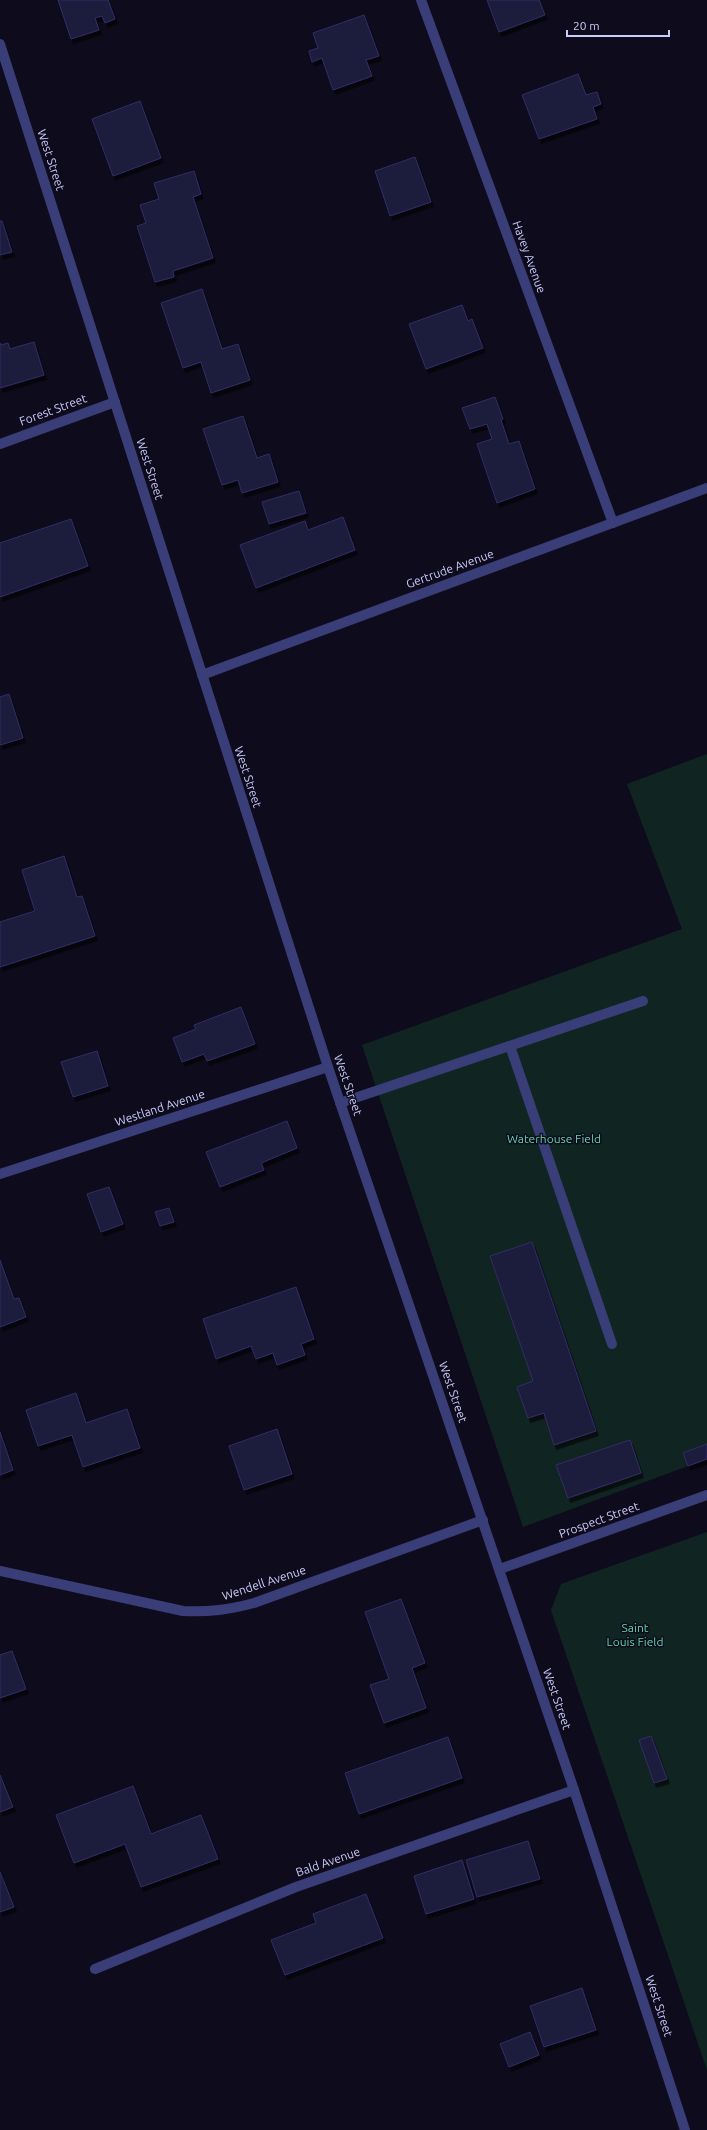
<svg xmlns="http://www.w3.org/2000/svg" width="707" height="2130" font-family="Ubuntu,sans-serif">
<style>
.green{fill:#102522}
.building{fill:#1d1a3c;stroke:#332d66;filter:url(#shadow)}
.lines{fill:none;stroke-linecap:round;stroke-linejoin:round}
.service{stroke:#3a3e78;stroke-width:10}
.minor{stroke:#3a3e78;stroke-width:10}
.tertiary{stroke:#3a3e78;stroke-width:10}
.labels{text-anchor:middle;stroke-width:3;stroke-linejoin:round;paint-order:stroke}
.street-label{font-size:12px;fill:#cbcbfc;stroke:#0e0c1c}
.park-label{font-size:12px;fill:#5dd6ab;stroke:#0e0c1c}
</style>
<defs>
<filter id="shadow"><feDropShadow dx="2.5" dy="4.5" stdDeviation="0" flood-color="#0009"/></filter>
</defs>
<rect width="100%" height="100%" fill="#0e0c1c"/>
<!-- green -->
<g class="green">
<path d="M707,754V1459L523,1527L362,1045L682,929L627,784Z"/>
<path d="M707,1532V2070L551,1610L561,1584Z"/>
</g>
<!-- building -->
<g class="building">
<path d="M58,0H108L115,19L105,23L102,16L95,18L99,30L71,39Z"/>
<path d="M487,0H539L545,15L499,32Z"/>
<path d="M364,15L379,56L366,60L372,76L333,90L322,58L312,62L309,51L318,48L313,33Z"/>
<path d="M578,74L586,95L597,92L601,104L593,107L597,119L539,139L522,95Z"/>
<path d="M140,101L161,158L113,176L92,119Z"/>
<path d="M415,157L431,202L390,216L375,171Z"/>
<path d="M194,171L201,194L193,197L213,258L173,271L174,277L155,282L137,226L146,223L140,205L159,199L154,183Z"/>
<path d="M0,221H2L12,252L0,255Z"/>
<path d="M202,289L222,349L238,344L250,380L211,393L201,362L183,368L161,303Z"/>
<path d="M462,305L468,321L472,319L483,348L426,369L409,324Z"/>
<path d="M34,342L44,375L0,388V343L1,345L8,343L10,349Z"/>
<path d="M495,397L503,419L501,420L509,444L519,441L535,489L497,503L477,444L492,439L487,424L470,429L462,408Z"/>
<path d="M243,416L257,458L269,454L278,482L242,493L238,480L222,485L203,429Z"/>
<path d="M299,491L306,513L269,524L262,502Z"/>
<path d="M343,517L355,550L256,588L240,545L305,521L308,530Z"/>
<path d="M71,519L88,566L0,597V543Z"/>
<path d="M9,694L23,738L0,745V697Z"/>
<path d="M64,856L77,897L82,896L95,936L0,967V922L35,911L22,870Z"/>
<path d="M241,1007L255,1044L207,1061L204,1054L182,1062L173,1038L196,1029L194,1025Z"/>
<path d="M97,1051L108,1086L73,1097L61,1062Z"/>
<path d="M287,1121L297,1148L261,1163L264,1170L220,1187L206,1152Z"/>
<path d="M109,1187L123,1224L101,1232L87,1194Z"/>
<path d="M169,1208L174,1222L160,1226L155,1212Z"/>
<path d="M532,1242L596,1431L554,1445L544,1413L528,1418L517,1387L533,1381L490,1256Z"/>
<path d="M0,1260L14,1299L19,1298L26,1317L0,1327Z"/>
<path d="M296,1287L314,1339L301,1344L305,1355L277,1365L273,1353L256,1359L251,1346L216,1359L203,1319Z"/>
<path d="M76,1393L86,1423L127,1409L140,1448L83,1467L72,1435L38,1446L26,1410Z"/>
<path d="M277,1429L292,1474L244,1490L229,1446Z"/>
<path d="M0,1432L13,1470L0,1475Z"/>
<path d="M630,1440L641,1473L568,1498L556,1465Z"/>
<path d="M707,1444V1459L688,1466L683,1453Z"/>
<path d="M401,1599L425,1663L412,1668L426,1708L384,1723L370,1685L389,1679L365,1612Z"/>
<path d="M12,1651L26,1689L0,1698V1655Z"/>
<path d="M651,1736L667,1779L654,1783L639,1740Z"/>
<path d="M448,1737L462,1778L359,1814L345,1773Z"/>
<path d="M0,1775L13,1807L0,1812Z"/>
<path d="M133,1786L151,1834L201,1815L218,1859L141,1887L125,1844L74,1863L56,1815Z"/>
<path d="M528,1841L540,1879L477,1897L466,1860Z"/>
<path d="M462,1860L474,1899L426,1914L414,1876Z"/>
<path d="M0,1872L14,1907L0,1912Z"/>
<path d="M366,1894L383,1938L285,1975L271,1940L316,1923L313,1914Z"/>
<path d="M582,1988L596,2030L544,2047L530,2006Z"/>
<path d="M530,2032L539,2055L509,2067L500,2044Z"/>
</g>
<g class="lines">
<!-- service -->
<g class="service">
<path d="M510,1046L612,1344"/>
<path d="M340,1103L643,1001"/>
</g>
<!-- minor -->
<g class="minor">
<path d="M421,0L613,523"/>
<path d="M0,444L115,402"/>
<path d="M202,675L707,488"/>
<path d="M0,1174L328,1067"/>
<path d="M500,1569L707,1495"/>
<path d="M0,1571L183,1611C210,1612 228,1610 254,1603L483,1520"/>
<path d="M95,1969L296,1887L574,1790"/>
</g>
<!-- tertiary -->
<path class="tertiary" d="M0,44L328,1067L574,1790L685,2130"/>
</g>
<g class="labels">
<!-- street labels -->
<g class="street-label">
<text transform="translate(51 160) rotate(72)" y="4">West Street</text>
<text transform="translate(529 257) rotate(70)" y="4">Havey Avenue</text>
<text transform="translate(53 410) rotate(-20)" y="4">Forest Street</text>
<text transform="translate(150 469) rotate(72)" y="4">West Street</text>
<text transform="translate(450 569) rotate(-20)" y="4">Gertrude Avenue</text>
<text transform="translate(248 777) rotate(72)" y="4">West Street</text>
<text transform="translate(348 1085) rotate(71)" y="4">West Street</text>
<text transform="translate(160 1108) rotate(-18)" y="4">Westland Avenue</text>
<text transform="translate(453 1392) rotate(71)" y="4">West Street</text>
<text transform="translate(599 1520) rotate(-20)" y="4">Prospect Street</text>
<text transform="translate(264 1583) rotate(-18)" y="4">Wendell Avenue</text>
<text transform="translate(557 1699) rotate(71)" y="4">West Street</text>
<text transform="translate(328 1862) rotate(-19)" y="4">Bald Avenue</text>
<text transform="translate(659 2006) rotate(72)" y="4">West Street</text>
</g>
<!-- park labels -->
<g class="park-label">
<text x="554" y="1143">Waterhouse Field</text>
<text x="635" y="1632">Saint<tspan x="635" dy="14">Louis Field</tspan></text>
</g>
</g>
<!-- scale -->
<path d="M567 30v6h102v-6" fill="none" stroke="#cbcbfc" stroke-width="2"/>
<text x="573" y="30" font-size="12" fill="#cbcbfc" stroke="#0e0c1c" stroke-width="3" paint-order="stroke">20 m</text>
</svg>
